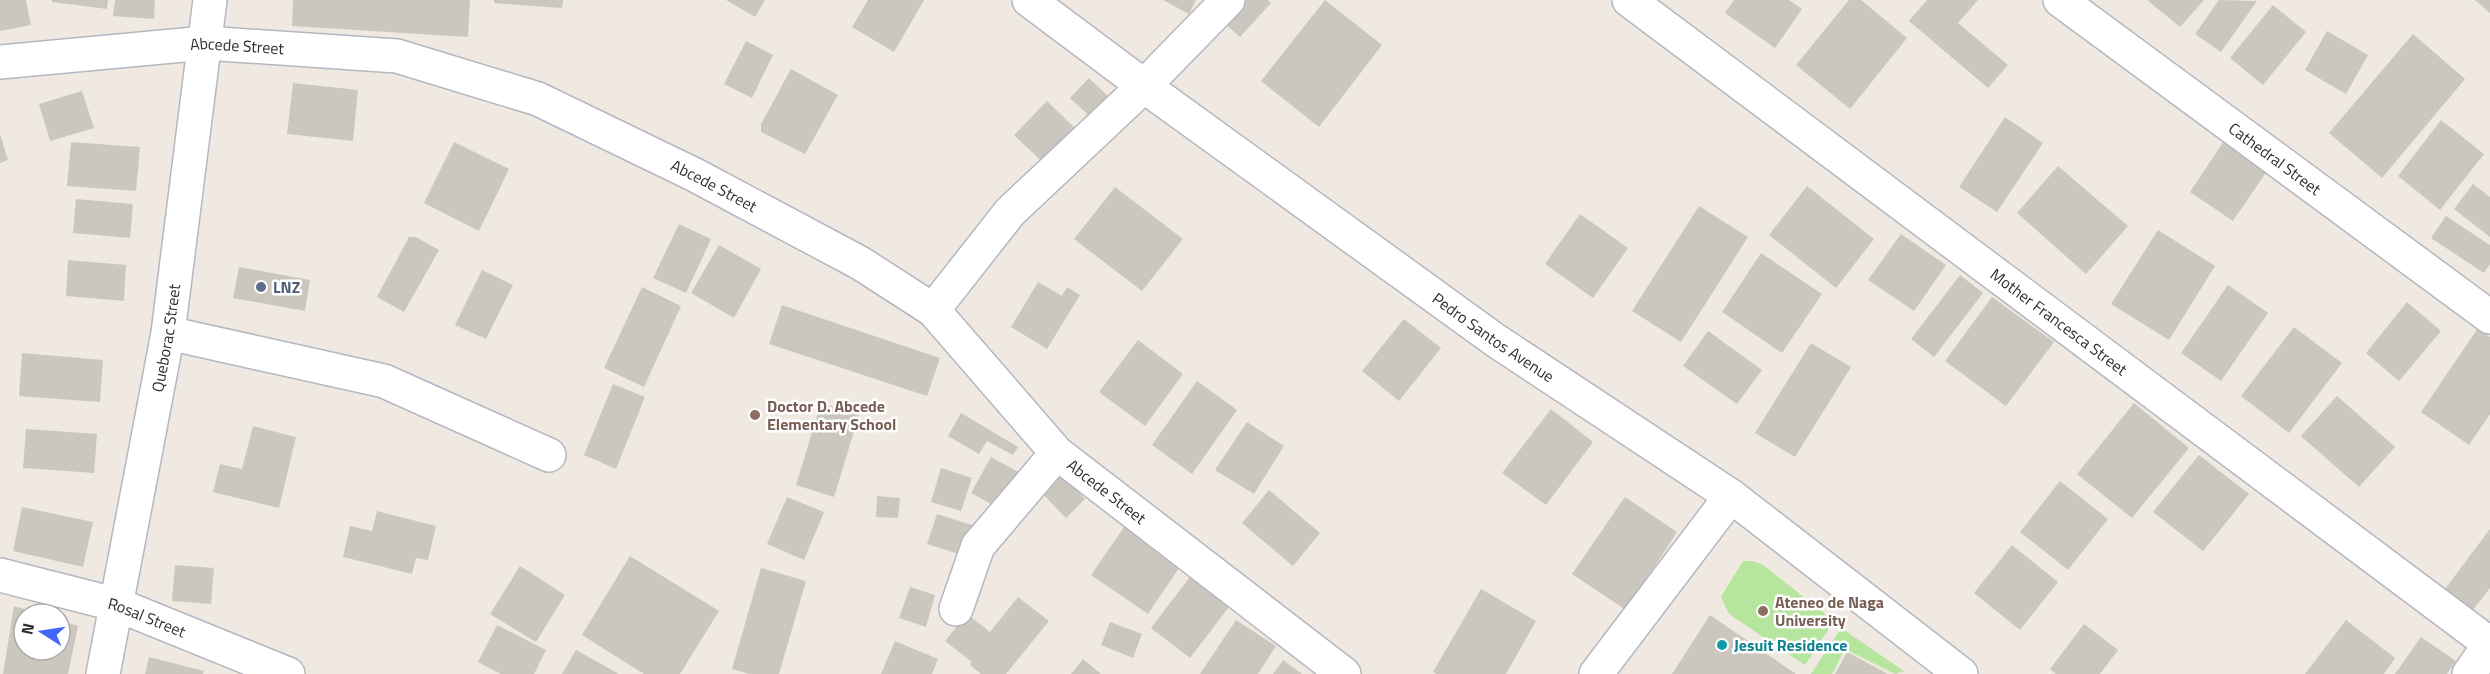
<svg xmlns="http://www.w3.org/2000/svg" width="2490" height="674" font-family="'Titillium Web',sans-serif">
<style>
.green{fill:#b6e59e}
.building{fill:#cbc7bf}
.lines{fill:none;stroke-linecap:round;stroke-linejoin:round}
.street-casing{stroke:#b4b7c1;stroke-width:36}
.secondary-casing{stroke:#b4b7c1;stroke-width:36}
.street{stroke:#fff;stroke-width:33}
.secondary{stroke:#fff;stroke-width:33}
.service-dot{fill:#5c6f8a;stroke:#fff;stroke-width:2}
.education-dot{fill:#8d6e63;stroke:#fff;stroke-width:2}
.culture-dot{fill:#0f9aa8;stroke:#fff;stroke-width:2}
.labels{text-anchor:middle;stroke-width:5;stroke-linejoin:round;paint-order:stroke}
.street-label{font-size:16px;fill:#2e2e2e;stroke:#fff}
.service-label{font-size:16px;font-weight:bold;fill:#4e5e75;stroke:#fff;text-anchor:start}
.education-label{font-size:16px;font-weight:bold;fill:#785e54;stroke:#fff;text-anchor:start}
.culture-label{font-size:16px;font-weight:bold;fill:#0d838f;stroke:#fff;text-anchor:start}
</style>
<rect width="100%" height="100%" fill="#efe9e1"/>
<!-- green -->
<g class="green">
<path d="M1743,561H1753L1763,565L1834,621L1805,665L1729,614L1721,597Z"/>
<path d="M1841,628L1904,671L1895,674L1845,649L1832,674H1811Z"/>
</g>
<!-- building -->
<g class="building">
<path d="M0,0H26L31,25L0,31Z"/>
<path d="M52,0H108L107,9L52,2Z"/>
<path d="M115,0H155L154,19L113,16Z"/>
<path d="M293,0H470L468,37L292,26Z"/>
<path d="M494,0H563L562,8L494,3Z"/>
<path d="M726,0H765L755,17Z"/>
<path d="M868,0H924L894,52L852,27Z"/>
<path d="M1163,0H1196L1189,14Z"/>
<path d="M1242,0H1268L1271,3L1240,37L1222,21Z"/>
<path d="M1325,0L1382,45L1319,127L1261,81Z"/>
<path d="M1734,0H1789L1802,9L1775,48L1725,13Z"/>
<path d="M1849,0H1861L1907,38L1850,109L1796,65Z"/>
<path d="M1927,0H1978L1958,23L2008,65L1988,88L1909,21Z"/>
<path d="M2147,0H2204L2180,27Z"/>
<path d="M2219,0L2257,1L2221,52L2195,34Z"/>
<path d="M2475,0H2490V13Z"/>
<path d="M2273,5L2306,32L2263,85L2230,58Z"/>
<path d="M2327,31L2368,55L2346,94L2305,70Z"/>
<path d="M2413,34L2465,79L2382,178L2329,133Z"/>
<path d="M746,41L773,55L752,98L724,84Z"/>
<path d="M791,69L838,95L805,154L761,132V124Z"/>
<path d="M1089,78L1115,103L1097,123L1070,98Z"/>
<path d="M293,83L358,90L353,141L287,134Z"/>
<path d="M82,91L94,128L50,141L39,104Z"/>
<path d="M1047,101L1084,137L1052,171L1014,135Z"/>
<path d="M2005,117L2043,143L1997,212L1959,187Z"/>
<path d="M2441,120L2484,154L2440,210L2398,176Z"/>
<path d="M0,134L8,160L0,163Z"/>
<path d="M2224,141L2267,171L2233,221L2190,192Z"/>
<path d="M71,142L140,147L136,191L67,186Z"/>
<path d="M454,142L509,169L479,231L424,203Z"/>
<path d="M2058,166L2128,226L2086,274L2017,213Z"/>
<path d="M2473,184L2490,197V237L2454,209Z"/>
<path d="M1807,186L1874,239L1836,288L1769,235Z"/>
<path d="M1115,187L1183,239L1142,291L1074,239Z"/>
<path d="M76,199L133,204L130,238L73,233Z"/>
<path d="M1699,206L1748,237L1681,342L1632,311Z"/>
<path d="M1580,214L1628,248L1593,298L1545,264Z"/>
<path d="M2446,216L2490,245V264L2484,273L2431,238Z"/>
<path d="M679,224L711,239L686,293L653,278Z"/>
<path d="M2158,230L2215,266L2169,340L2111,304Z"/>
<path d="M1901,234L1946,265L1914,311L1868,280Z"/>
<path d="M409,237H416L439,250L404,312L377,297Z"/>
<path d="M719,245L761,269L734,318L691,293Z"/>
<path d="M1761,253L1822,294L1782,353L1722,312Z"/>
<path d="M68,260L126,265L124,301L66,296Z"/>
<path d="M239,267L310,280L305,311L233,298Z"/>
<path d="M482,270L513,285L486,339L455,325Z"/>
<path d="M1960,275L1983,293L1934,357L1911,339Z"/>
<path d="M1038,282L1062,296L1067,287L1080,295L1047,349L1011,327Z"/>
<path d="M2228,285L2268,313L2221,381L2181,353Z"/>
<path d="M642,287L681,306L644,387L604,368Z"/>
<path d="M1992,297L2054,342L2006,406L1945,361Z"/>
<path d="M2407,302L2441,331L2399,381L2366,353Z"/>
<path d="M782,305L940,358L927,396L769,344Z"/>
<path d="M1404,319L1441,348L1399,401L1362,371Z"/>
<path d="M2294,327L2342,363L2289,433L2241,396Z"/>
<path d="M2478,328L2490,337V414L2469,445L2421,412Z"/>
<path d="M1708,331L1762,370L1737,404L1683,366Z"/>
<path d="M1138,340L1183,374L1145,426L1099,392Z"/>
<path d="M1811,343L1851,367L1795,457L1755,433Z"/>
<path d="M22,353L103,360L100,402L19,396Z"/>
<path d="M1197,381L1237,410L1192,474L1152,445Z"/>
<path d="M613,384L645,397L616,469L584,455Z"/>
<path d="M2337,396L2395,447L2359,487L2301,436Z"/>
<path d="M821,403L859,415L834,497L796,485Z"/>
<path d="M2134,403L2189,448L2132,518L2077,474Z"/>
<path d="M1551,409L1593,442L1546,505L1502,473Z"/>
<path d="M961,413L1018,447L1013,455L987,441L979,454L948,436Z"/>
<path d="M1247,422L1284,446L1254,494L1215,470Z"/>
<path d="M253,426L296,437L279,508L213,492L220,464L242,469Z"/>
<path d="M26,429L97,434L94,473L23,468Z"/>
<path d="M2199,455L2249,494L2203,551L2153,512Z"/>
<path d="M991,457L1024,475L1004,511L971,493Z"/>
<path d="M941,468L972,478L961,511L931,502Z"/>
<path d="M1057,470L1085,499L1066,518L1038,489Z"/>
<path d="M2060,481L2108,519L2068,570L2020,532Z"/>
<path d="M1269,490L1320,533L1293,566L1242,523Z"/>
<path d="M877,496L900,498L898,518L876,517Z"/>
<path d="M787,497L824,512L804,560L767,544Z"/>
<path d="M1625,497L1677,532L1626,610L1572,574Z"/>
<path d="M22,507L93,522L83,567L13,551Z"/>
<path d="M377,511L436,526L428,560L416,558L412,574L343,557L350,526L372,531Z"/>
<path d="M937,514L975,526L965,556L927,544Z"/>
<path d="M1129,520L1185,559L1148,614L1091,575Z"/>
<path d="M2490,529V588L2470,614L2442,593Z"/>
<path d="M2012,545L2058,582L2020,630L1974,593Z"/>
<path d="M630,556L719,611L680,674H644L582,635Z"/>
<path d="M175,565L214,568L211,604L172,601Z"/>
<path d="M520,566L565,595L536,642L490,614Z"/>
<path d="M761,568L806,581L779,674H749L732,669Z"/>
<path d="M1193,573L1232,603L1190,658L1151,628Z"/>
<path d="M910,587L935,595L926,627L899,618Z"/>
<path d="M1481,589L1536,621L1506,674H1437L1433,672Z"/>
<path d="M1018,597L1049,621L1006,674H981L970,665L972,662L945,641L967,614L990,632Z"/>
<path d="M14,606L39,613L24,614V650H60V620L78,626L68,674H3Z"/>
<path d="M1710,615L1796,674H1672Z"/>
<path d="M1236,620L1276,646L1258,674H1200Z"/>
<path d="M2346,620L2395,658L2384,674H2305Z"/>
<path d="M1110,622L1142,634L1133,658L1101,645Z"/>
<path d="M2084,624L2118,650L2100,674H2056L2050,669Z"/>
<path d="M497,625L546,650L534,674H501L478,662Z"/>
<path d="M2421,637L2456,661L2447,674H2395Z"/>
<path d="M895,641L938,659L932,674H881Z"/>
<path d="M576,650L619,674H562Z"/>
<path d="M1847,652L1888,674H1835Z"/>
<path d="M149,657L204,671L203,674H145Z"/>
<path d="M1083,659L1101,674H1071Z"/>
<path d="M1283,660L1302,674H1273Z"/>
</g>
<g class="lines">
<defs>
<g id="street">
<path id="s1" d="M1029,0L1144,86L1495,340L1731,496L1961,674"/>
<path id="s2" d="M1629,0L2490,644"/>
<path id="s3" d="M2060,0L2490,317"/>
<path id="s4" d="M0,62L205,43L397,56L538,99L695,175L860,263L933,310L1057,453L1344,674"/>
<path d="M933,310L1010,212L1144,86L1228,0"/>
<path d="M168,333L384,381L549,455"/>
<path id="s5" d="M0,575L118,605L288,674"/>
<path d="M956,609L978,546L1057,453"/>
<path d="M1596,674L1731,496"/>
<path d="M2469,674L2490,644"/>
</g>
<g id="secondary">
<path id="s6" d="M103,674L168,333L210,0"/>
</g>
</defs>
<!-- street casing -->
<use href="#street" class="street-casing"/>
<!-- secondary casing -->
<use href="#secondary" class="secondary-casing"/>
<!-- street -->
<use href="#street" class="street"/>
<!-- secondary -->
<use href="#secondary" class="secondary"/>
</g>
<!-- markers -->
<circle class="service-dot" cx="261" cy="287" r="6"/>
<g class="education-dot">
<circle cx="755" cy="415" r="6"/>
<circle cx="1763" cy="611" r="6"/>
</g>
<circle class="culture-dot" cx="1722" cy="645" r="6"/>
<g class="labels">
<!-- street labels -->
<g class="street-label">
<text dy="6" stroke="none"><textPath href="#s4" startOffset="238">Abcede Street</textPath></text>
<text dy="6" stroke="none"><textPath href="#s3" startOffset="267">Cathedral Street</textPath></text>
<text dy="6" stroke="none"><textPath href="#s4" startOffset="742">Abcede Street</textPath></text>
<text dy="6" stroke="none"><textPath href="#s2" startOffset="537">Mother Francesca Street</textPath></text>
<text dy="6" stroke="none"><textPath href="#s6" startOffset="342">Queborac Street</textPath></text>
<text dy="6" stroke="none"><textPath href="#s1" startOffset="574">Pedro Santos Avenue</textPath></text>
<text dy="6" stroke="none"><textPath href="#s4" startOffset="1246">Abcede Street</textPath></text>
<text dy="6" stroke="none"><textPath href="#s5" startOffset="153">Rosal Street</textPath></text>
</g>
<!-- service labels -->
<g class="service-label">
<text x="273" y="293">LNZ</text>
</g>
<!-- education labels -->
<g class="education-label">
<text x="767" y="412">Doctor D. Abcede<tspan x="767" dy="18">Elementary School</tspan></text>
<text x="1775" y="608">Ateneo de Naga<tspan x="1775" dy="18">University</tspan></text>
</g>
<!-- culture labels -->
<g class="culture-label">
<text x="1734" y="651">Jesuit Residence</text>
</g>
</g>
<!-- north arrow -->
<g transform="translate(42 632) rotate(282)"><circle r="28" fill="#ffffff" stroke="#ababab" stroke-width="1.5"/>
<path d="M0-4.5L10 22L0 15L-10 22Z" fill="#4264fb"/>
<text y="-9" font-size="16" font-weight="bold" text-anchor="middle" fill="#2e2e2e">N</text>
</g>
</svg>
